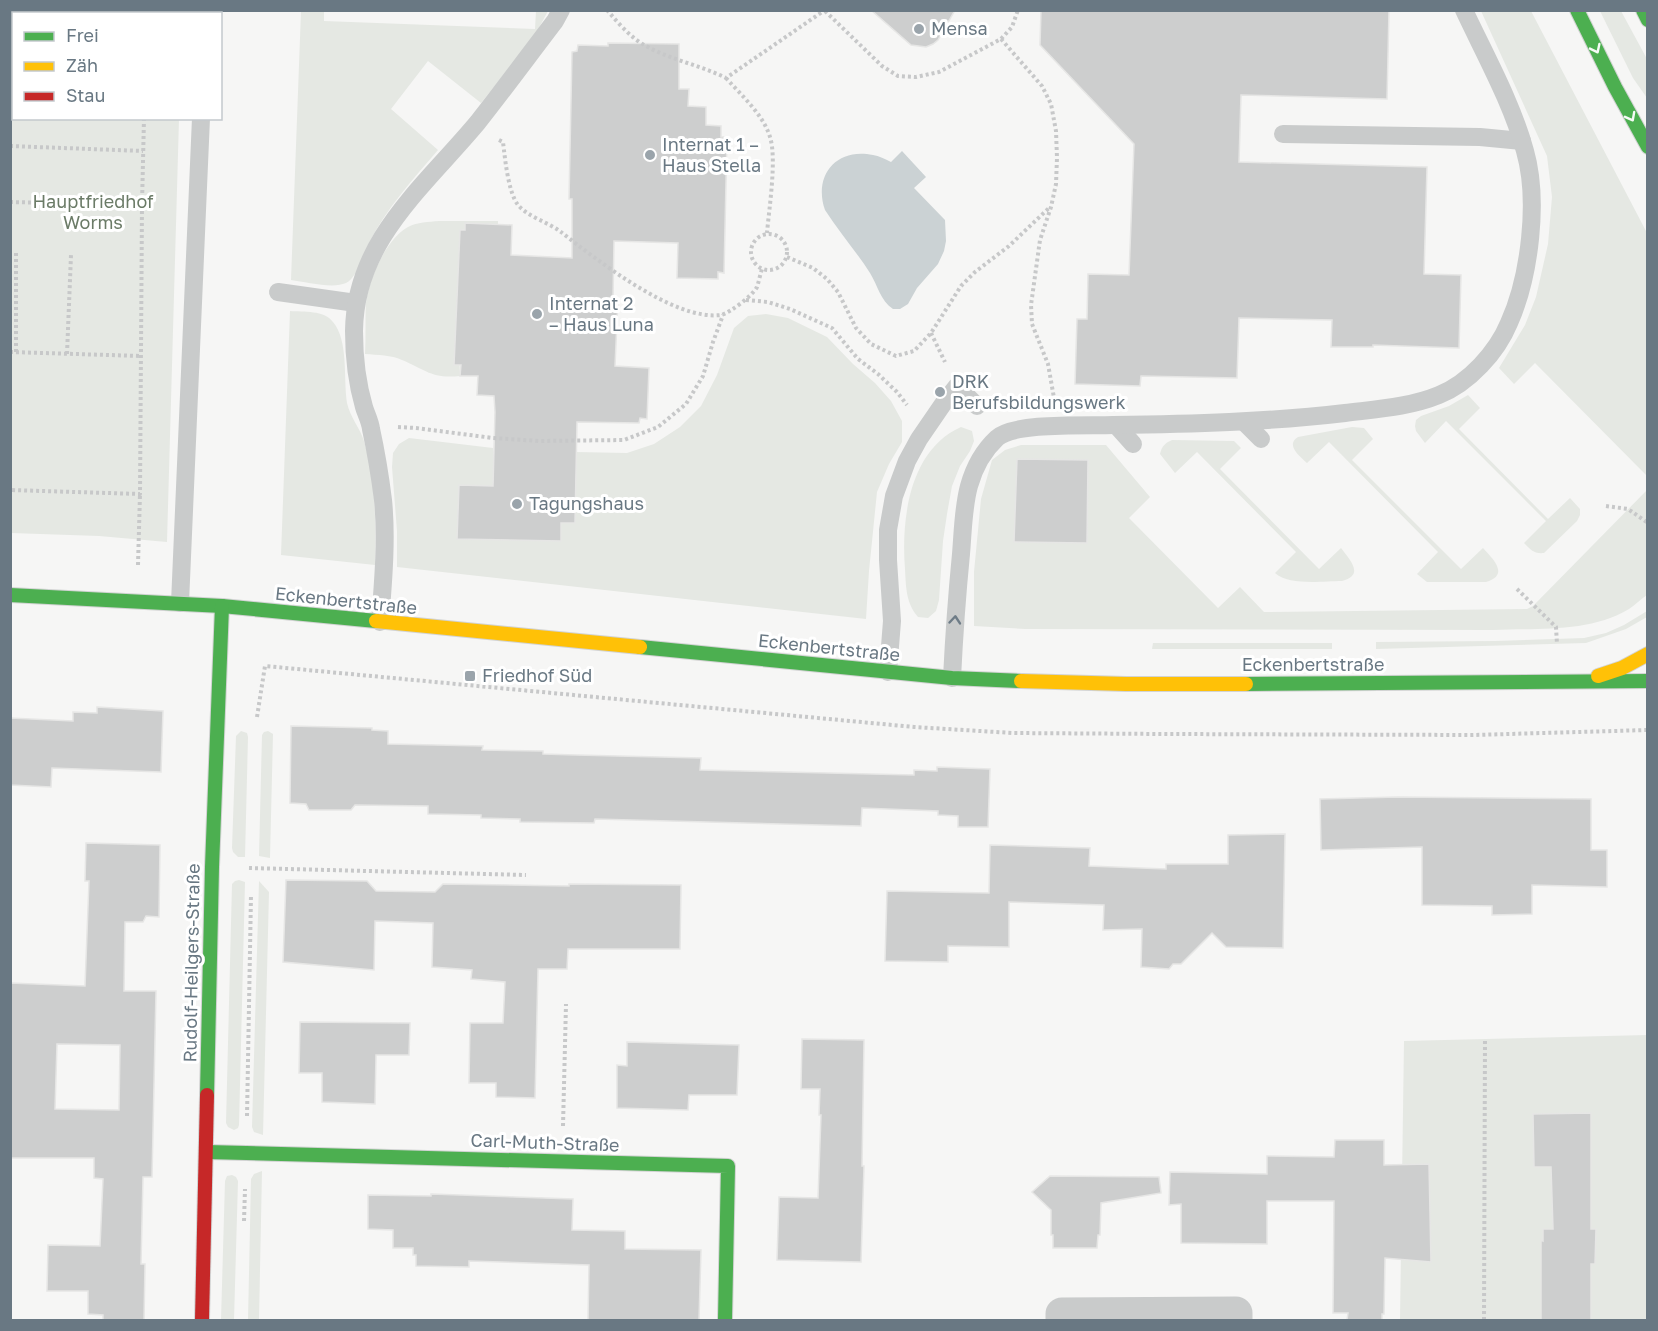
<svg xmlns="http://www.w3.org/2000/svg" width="1658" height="1331" font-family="'Golos Text',sans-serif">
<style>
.green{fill:#e5e8e3}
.water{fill:#cbd2d4}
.building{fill:#cdcece;stroke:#e6e6e5;stroke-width:1.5;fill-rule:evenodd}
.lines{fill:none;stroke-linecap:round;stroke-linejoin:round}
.fast-casing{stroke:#d2d3d3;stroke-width:16}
.slow-casing{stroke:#d2d3d3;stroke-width:16}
.jam-casing{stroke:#d2d3d3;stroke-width:16}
.path{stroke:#c7c8c9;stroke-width:4;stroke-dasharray:3 3;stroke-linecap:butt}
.lane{stroke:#c9cbcb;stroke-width:18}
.street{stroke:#c9cbcb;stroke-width:33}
.fast{stroke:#4caf50;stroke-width:14}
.slow{stroke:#ffc107;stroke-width:14}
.jam{stroke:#c62828;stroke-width:14}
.oneway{stroke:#f6fbf6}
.oneway2{stroke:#6e7c87}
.poi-dot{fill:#9aa4ab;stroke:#fff;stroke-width:2}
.labels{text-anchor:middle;stroke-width:6;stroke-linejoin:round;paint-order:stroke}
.poi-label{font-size:18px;fill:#697883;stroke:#fff;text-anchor:start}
.park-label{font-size:18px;fill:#6b7b67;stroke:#fff}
.street-label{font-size:18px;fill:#697883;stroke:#fff}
</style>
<rect width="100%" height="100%" fill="#f6f6f5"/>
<!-- green -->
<g class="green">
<path d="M11,10L182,11V14H14V118L179,119L167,542L99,536L11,533Z"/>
<path d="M301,11H324V21L535,29L536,11H548L534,37L481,103L428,61L391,109L438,150C413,179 386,209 369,243C363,254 357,278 346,283C333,289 306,282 291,280Z"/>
<path d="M1481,11H1531L1647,233V476L1535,363L1514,384L1499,368L1525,325L1536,297L1548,244L1552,197L1547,156Z"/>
<path d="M1600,11H1621L1647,59V98L1633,78Z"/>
<path d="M439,221H498V225L460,230L457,292L460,376C432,379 426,370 402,360C391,355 378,355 365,354C366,337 365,319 366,303C369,279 386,239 408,227C418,222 428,222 439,221Z"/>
<path d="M290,311C304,312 324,310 333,322C349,341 343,380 347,403C350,417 360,428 364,441C376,481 376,524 375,565L281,555Z"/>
<path d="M766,314L788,318L827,337L853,364L875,383L891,401L902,421V442L889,464L877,492L869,571L866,619L397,567V531L392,467L393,453L399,444L409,438L493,448V486L459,485L457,539L560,541L561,523H575L576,452L627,453L654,444L680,427L701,406L717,375L734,328L748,316Z"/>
<path d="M1468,395L1480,408L1459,429L1548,519L1570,498L1580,509V515L1577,521L1544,553C1534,554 1531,550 1524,543L1546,521L1446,421L1425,443L1416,431L1415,426L1416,420L1421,416L1449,406Z"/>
<path d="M961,427L972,431L974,441L970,451L960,466L952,486L947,514L943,541L939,600L936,611L928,618L918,617C906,603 906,588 905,569C901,520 909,450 961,427Z"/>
<path d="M1352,427L1364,428L1373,439L1352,460L1461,569L1483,548C1493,559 1510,575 1486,582H1427L1417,574L1438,552L1329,442L1307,463C1300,456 1285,445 1298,437Z"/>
<path d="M1172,440L1234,441L1241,448L1220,469L1319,569L1341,548C1350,560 1365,575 1342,581C1323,581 1289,586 1275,573L1296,552L1197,452L1175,473L1160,454C1162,446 1165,443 1172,440Z"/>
<path d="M1021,445H1106L1150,497L1129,518L1218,608L1240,587L1264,612L1527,609L1533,606L1647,490V595C1641,599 1635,605 1629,609C1589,633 1537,628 1493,630L1025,629L974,626V572L981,499L992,460L1005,450Z"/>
<path d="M1647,611V617L1626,629L1586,643L1376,649V642L1495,641L1584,638L1606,633L1624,625Z"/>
<path d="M1153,643H1332V649H1152Z"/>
<path d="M241,731L247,733L248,737L245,857H238L233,852L232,848L236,736Z"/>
<path d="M268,731L273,734L270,858L259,856L262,735L264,732Z"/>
<path d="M239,880L245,882L239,1125L238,1128L234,1130L228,1127L226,1123L232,884L235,881Z"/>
<path d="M259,881L269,892L263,1135L254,1132L252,1127Z"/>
<path d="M1647,1035V1320H1400L1404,1041Z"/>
<path d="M262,1171L259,1320H248L251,1179L254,1174Z"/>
<path d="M232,1175L236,1177L238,1181L234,1320H221L225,1181L227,1176Z"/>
</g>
<!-- water -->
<path class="water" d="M902,151L926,177L914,188L945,220L946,241L944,251L938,264L917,288L908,304L900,309H893C880,300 878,286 870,273C856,251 839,232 825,210C813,176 836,147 873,155C879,156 885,159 891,162Z"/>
<!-- building -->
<g class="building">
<path d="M871,10H955L938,40L933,44L926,47L911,45Z"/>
<path d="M1041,10H1389L1387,99L1241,95L1239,162L1427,167L1424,274L1461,275L1459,348L1373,345V347H1331L1332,320L1239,318L1237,378L1141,376L1140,386L1075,384L1077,319H1087L1088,274L1129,275L1134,144L1040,45Z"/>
<path d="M608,43L679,44V89H689L688,106L706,107V125L721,126V137H727L724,273L718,272V279L677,278L678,243L614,241L613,299H618L615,366L649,368L647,419L640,418L639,423L577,422L575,523H561V541L457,539L459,485L493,486L495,412L494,396L477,395L478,376H460L461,365H454L460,230H465V223L512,225L511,255L572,258V199H569L572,52L577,51L578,45L608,46Z"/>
<path d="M1017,459L1088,460L1087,543L1014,542Z"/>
<path d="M97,707L163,711L161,772L52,768L51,787L10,785V718L73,721V712L97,713Z"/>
<path d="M291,726L372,728V730L388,731V744L483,746L482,750L543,751V754L576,755L701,758L700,770L914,775V770L937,771V767L990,769L988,827H958V816L938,815V811L862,808L861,826L595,819L594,823L520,822V819L481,818V815L428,814V806L355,805L351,810H309L306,804L290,803Z"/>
<path d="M1398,797L1591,799V850H1607V887L1532,885V914L1492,915V906L1422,905V847L1321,850L1320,799Z"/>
<path d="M1285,834L1283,948L1226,947L1212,933L1181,964H1173L1169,969L1141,967L1142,929L1103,930L1104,905L1009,902V947L948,946V962L885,961L887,891L989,893L990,845L1090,848L1089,866L1166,869V864H1228V835Z"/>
<path d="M86,843L160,845L159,917L146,916L143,922H125L124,991H156L152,1177H143L141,1264H145L144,1320H103V1315L88,1314V1291H47L48,1245L100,1246L103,1179L94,1178V1158H10V983L85,986L89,881H85ZM57,1044L120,1045L119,1110L55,1109Z"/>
<path d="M286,880L367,881L376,891L435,892L443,884L569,886V884L681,885L680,949H568L567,969H538L535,1098L496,1097V1083H469L470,1023H503L505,982L471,979L472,970L432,967L433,923L375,921L374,970L283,962Z"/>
<path d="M300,1022L410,1023L409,1055H376L375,1104L322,1102V1073H299Z"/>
<path d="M802,1039L864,1040L862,1166H864L861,1262L777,1260L779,1197L818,1198L821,1115H819L820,1089H801Z"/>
<path d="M627,1042L739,1045L737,1095H689L688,1110L617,1108V1065L627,1066Z"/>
<path d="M1591,1113V1229H1596L1595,1264H1591V1320H1541V1240L1543,1241V1229H1553L1551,1167H1534L1533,1114Z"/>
<path d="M1335,1140H1384V1165L1429,1164L1431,1262L1385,1258L1384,1314H1382V1320H1347L1348,1313H1333L1334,1201H1267V1244L1181,1243V1204L1169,1205L1170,1172L1267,1174V1156L1334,1157Z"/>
<path d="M1050,1176L1159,1177L1161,1193L1101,1203L1100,1235H1098L1097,1248H1053V1235H1051V1210L1032,1192Z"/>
<path d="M431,1194L573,1199L572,1230L625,1231V1249L701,1250L699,1320H588L589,1265L469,1261V1267L416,1266V1255H413V1248H393V1230L368,1229V1195L431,1196Z"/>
</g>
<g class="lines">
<defs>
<g id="fast">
<path d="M1577,10L1615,87L1648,147"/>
<path d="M1643,10L1648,20"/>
<path d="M10,595L222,606L376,621"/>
<path d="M640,647L952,678L1021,681"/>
<path d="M1246,684L1648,681"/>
<path d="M207,1095L212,867L222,606"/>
<path d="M207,1152L728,1166L725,1320"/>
</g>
<g id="slow">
<path d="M376,621L640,647"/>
<path d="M1598,676L1622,668L1648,654"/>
<path d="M1021,681L1126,684H1246"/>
</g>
<path id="jam" d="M202,1320L207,1095"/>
</defs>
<!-- fast casing -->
<use href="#fast" class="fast-casing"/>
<!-- slow casing -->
<use href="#slow" class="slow-casing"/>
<!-- jam casing -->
<use href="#jam" class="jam-casing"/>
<!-- path -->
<g class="path">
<path d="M607,10C618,23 631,38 646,46C671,60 700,65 726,78L825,10"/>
<path d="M825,11L882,66L898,76L916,77L939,72L1001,39L1012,27L1018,10"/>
<path d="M145,14V10"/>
<path d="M10,21H14"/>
<path d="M1001,39L1042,86L1051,104L1056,131L1057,158L1056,184L1051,207L1040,240L1031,305L1032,324L1048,364L1054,398"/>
<path d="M726,78C741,95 763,114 770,137C777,159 769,209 767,233"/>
<path d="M10,82H14"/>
<path d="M499,140L503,142C505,158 508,192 518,205C528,217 548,222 561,232C597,260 674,321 721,315C730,313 753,295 757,287C759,281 760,275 762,269"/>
<path d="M10,146L143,151"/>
<path d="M10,202L142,205L140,494L10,490"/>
<path d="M142,205L144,118"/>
<circle cx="769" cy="252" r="18"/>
<path d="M787,257L813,268L827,279L838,292L856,328L871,344L896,356L914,351L931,333L961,286L975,272L1009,246L1050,207"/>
<path d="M746,300L768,302L790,309L832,328L858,359L878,374L897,392L907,405"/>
<path d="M931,333L945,362"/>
<path d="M10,352L141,356"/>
<path d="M16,352V250"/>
<path d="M67,354L71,255"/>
<path d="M398,427L416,428L493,438L539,441L624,440L658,427L686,404L703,376L713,342L723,315"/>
<path d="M1606,506L1628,509L1648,523"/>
<path d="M138,565L140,494"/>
<path d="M1517,589L1556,627L1557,644"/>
<path d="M257,717L265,666L914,727L1013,733L1165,734L1473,735L1648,730"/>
<path d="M249,868L526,875"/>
<path d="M247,1116L251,895"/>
<path d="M563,1126L566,1004"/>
<path d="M244,1221L245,1189"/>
<path d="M1484,1320L1485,1039"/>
</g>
<!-- lane -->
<g class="lane">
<path d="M204,14V10"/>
<path d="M1283,134L1480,137L1522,141"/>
<path d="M278,292L356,303"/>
<path d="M1244,422L1261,439"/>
<path d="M1116,425L1133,444"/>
<path d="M180,603L201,118"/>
<path d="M380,622C383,584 387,539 383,500C380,476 376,452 371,429C370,421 366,414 364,407C357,383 354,356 354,331C355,240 425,186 478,122C504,89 529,55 555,21L561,10"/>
<path d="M888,672L892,621L888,560V530L894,496L907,461L919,439L943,404L957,386L977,406"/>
<path d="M952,678C954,637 957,595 961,554C963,531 963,508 969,486C974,468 983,451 997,438C1014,422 1088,426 1113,425C1191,424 1268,422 1345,413C1377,409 1410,407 1439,395C1469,383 1497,352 1509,323C1530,276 1539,200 1525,151C1512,103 1485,55 1464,10"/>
</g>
<!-- street -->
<path class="street" d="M1062,1320V1314L1236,1313V1320"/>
<!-- fast -->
<use href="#fast" class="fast"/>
<!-- slow -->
<use href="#slow" class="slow"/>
<!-- jam -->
<use href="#jam" class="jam"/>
</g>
<!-- one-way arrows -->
<defs><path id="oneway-chevron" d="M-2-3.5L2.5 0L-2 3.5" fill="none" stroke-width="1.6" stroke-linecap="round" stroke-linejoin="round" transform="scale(1.5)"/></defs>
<g class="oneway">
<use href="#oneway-chevron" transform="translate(1596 49) rotate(64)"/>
<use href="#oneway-chevron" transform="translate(1631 117) rotate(62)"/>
</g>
<use class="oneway2" href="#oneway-chevron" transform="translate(955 620) rotate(-85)"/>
<!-- markers -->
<g class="poi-dot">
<circle cx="919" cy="29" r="6"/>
<circle cx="650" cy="155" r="6"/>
<circle cx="537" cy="314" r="6"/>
<circle cx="940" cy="392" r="6"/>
<circle cx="517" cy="504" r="6"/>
<rect x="464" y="670" width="12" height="12" rx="3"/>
</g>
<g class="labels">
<!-- poi labels -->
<g class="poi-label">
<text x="931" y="35">Mensa</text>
<text x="662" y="151">Internat 1 –<tspan x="662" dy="21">Haus Stella</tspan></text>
<text x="549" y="310">Internat 2<tspan x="549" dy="21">– Haus Luna</tspan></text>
<text x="952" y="388">DRK<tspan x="952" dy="21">Berufsbildungswerk</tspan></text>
<text x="529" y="510">Tagungshaus</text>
<text x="482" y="682">Friedhof Süd</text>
</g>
<!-- park labels -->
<g class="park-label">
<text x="93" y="208">Hauptfriedhof<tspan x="93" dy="21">Worms</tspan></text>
</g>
<!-- street labels -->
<g class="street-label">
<text transform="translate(346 601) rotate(6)" y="6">Eckenbertstraße</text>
<text transform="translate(829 648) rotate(6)" y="6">Eckenbertstraße</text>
<text x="1313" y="671">Eckenbertstraße</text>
<text transform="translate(192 963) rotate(-89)" y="6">Rudolf-Heilgers-Straße</text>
<text transform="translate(545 1143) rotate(2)" y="6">Carl-Muth-Straße</text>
</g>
</g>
<!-- border -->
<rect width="1658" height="1331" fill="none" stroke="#697883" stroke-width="24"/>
<!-- legend -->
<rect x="12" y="12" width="210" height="108" fill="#ffffff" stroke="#c3c9cd" stroke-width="1.5"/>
<rect x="24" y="32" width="30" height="9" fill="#4caf50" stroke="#c3c9cd" stroke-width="1.5"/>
<text x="66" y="42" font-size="18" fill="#697883">Frei</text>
<rect x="24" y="62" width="30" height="9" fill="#ffc107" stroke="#c3c9cd" stroke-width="1.5"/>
<text x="66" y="72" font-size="18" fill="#697883">Zäh</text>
<rect x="24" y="92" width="30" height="9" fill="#c62828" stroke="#c3c9cd" stroke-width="1.5"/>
<text x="66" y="102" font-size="18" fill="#697883">Stau</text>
</svg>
